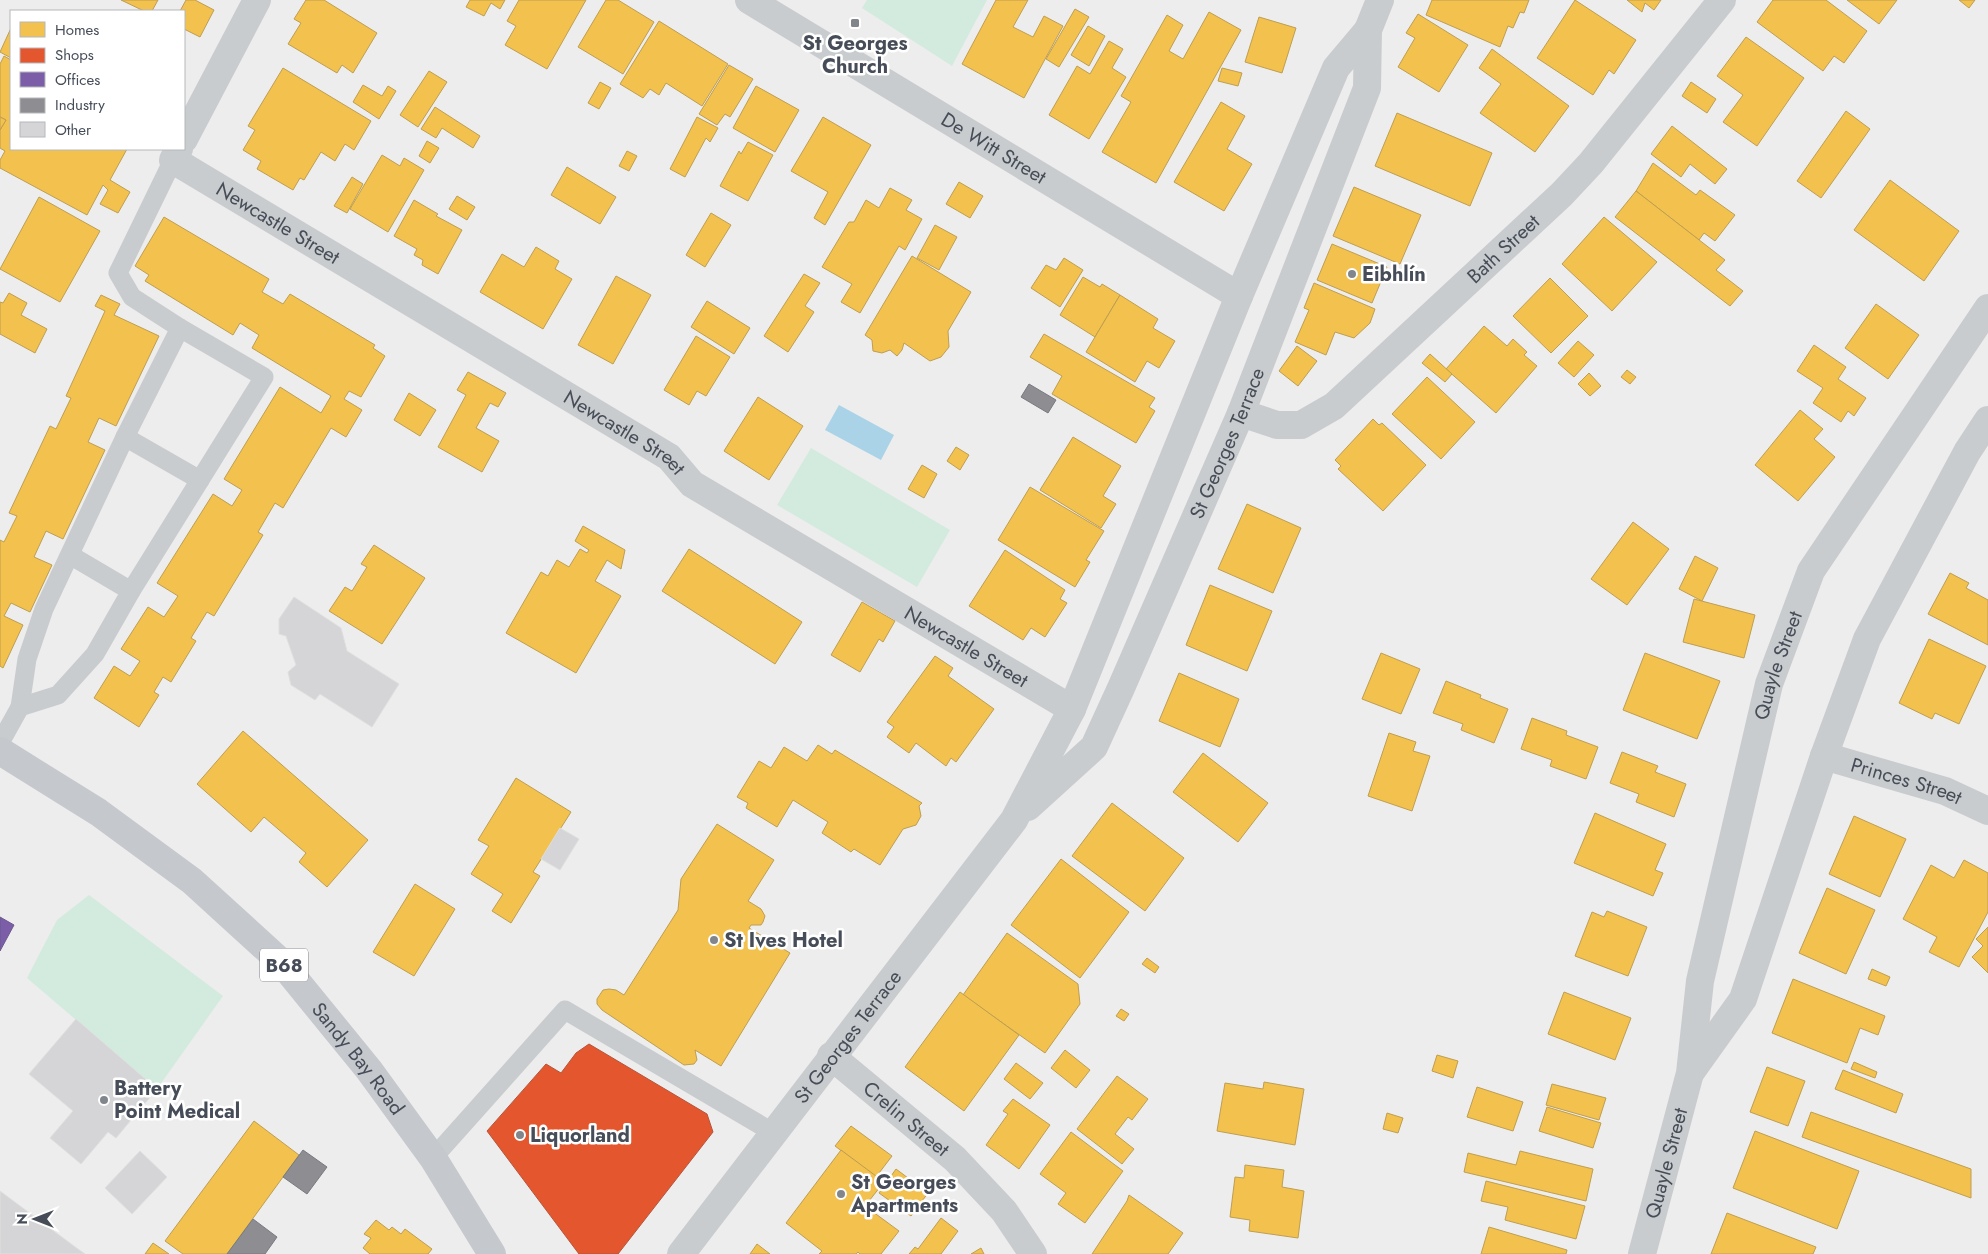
<svg xmlns="http://www.w3.org/2000/svg" width="1988" height="1254" font-family="Jost,sans-serif">
<style>
.green{fill:#d3ebdf}
.water{fill:#aad3e7}
.homes{fill:#f2c14e;stroke:#be9e51}
.shops{fill:#e4572e;stroke:#b5543b}
.offices{fill:#7b5ea7;stroke:#6b598f}
.industry{fill:#8d8d92;stroke:#787a81}
.building{fill:#d5d5d7;stroke:#dfdfe0}
.lines{fill:none;stroke-linecap:round;stroke-linejoin:round}
.lane{stroke:#c9ccce;stroke-width:19}
.street{stroke:#c9ccce;stroke-width:28}
.primary{stroke:#c5c8cc;stroke-width:28}
.poi-dot{fill:#81858c;stroke:#fff;stroke-width:2}
.labels{text-anchor:middle;stroke-width:5;stroke-linejoin:round;paint-order:stroke}
.shield{fill:#fff;stroke:#7e828a;stroke-width:1}
.shield-label{font-size:19px;font-weight:bold;fill:#464d58}
.poi-label{font-size:20px;font-weight:bold;fill:#464d58;stroke:#fff;text-anchor:start}
.street-label{font-size:20px;fill:#464d58;stroke:#fff}
</style>
<rect width="100%" height="100%" fill="#eeeded"/>
<!-- green -->
<g class="green">
<path d="M867,0H987L952,66L862,8Z"/>
<path d="M811,448L950,530L917,587L777,505Z"/>
<path d="M89,895L223,996L157,1089L27,978L57,920Z"/>
</g>
<!-- water -->
<path class="water" d="M839,405L894,435L881,460L825,430Z"/>
<!-- homes -->
<g class="homes">
<path d="M121,0H158L152,11H144Z"/>
<path d="M186,0H195L214,10L200,37L184,29V11H180Z"/>
<path d="M306,0H324L377,33L353,73L342,65L337,73L288,44L301,23L294,19Z"/>
<path d="M470,0H505L500,9L491,3L484,16L466,7Z"/>
<path d="M519,0H586L547,69L505,45L516,26L507,21Z"/>
<path d="M606,0H618L654,22L623,74L578,47Z"/>
<path d="M996,0H1028L1013,27L1033,37L1044,16L1063,26L1024,98L962,64Z"/>
<path d="M1432,0H1529L1524,13L1520,12L1513,28L1508,26L1500,47L1426,15Z"/>
<path d="M1575,0L1636,40L1614,74L1609,70L1593,95L1537,58Z"/>
<path d="M1627,0H1661L1654,10L1645,3L1642,12Z"/>
<path d="M1773,0H1826L1867,31L1844,63L1834,56L1823,71L1757,22Z"/>
<path d="M1847,0H1897L1879,24Z"/>
<path d="M1959,0H1975L1969,8Z"/>
<path d="M1075,9L1089,17L1059,67L1046,59Z"/>
<path d="M1209,12L1241,30L1156,183L1102,152L1131,102L1121,96L1167,15L1183,25L1169,51L1183,59Z"/>
<path d="M1418,14L1468,45L1439,92L1398,67L1415,38L1406,33Z"/>
<path d="M1259,17L1296,28L1282,73L1245,62Z"/>
<path d="M659,21L728,64L702,106L666,83L659,95L650,89L643,98L620,84Z"/>
<path d="M1088,26L1105,36L1089,66L1071,55Z"/>
<path d="M11,28V58L0,52Z"/>
<path d="M1746,37L1804,78L1757,146L1723,122L1743,95L1717,76Z"/>
<path d="M1109,41L1123,49L1112,68L1126,77L1089,139L1049,115L1077,66L1090,74Z"/>
<path d="M1492,49L1569,106L1535,152L1480,113L1501,84L1479,68Z"/>
<path d="M4,56L11,60V149H127L110,180L130,192L118,213L100,204L108,190L103,185L87,215L0,168V160L5,151L0,148V130L6,120L0,117V64Z"/>
<path d="M729,65L753,79L730,117L725,114L717,125L699,114Z"/>
<path d="M283,68L371,121L354,150L345,144L335,161L321,152L304,180L300,178L293,190L257,169L261,161L243,150L255,130L248,126Z"/>
<path d="M1222,68L1242,73L1238,86L1218,81Z"/>
<path d="M429,71L447,82L418,127L400,115Z"/>
<path d="M600,82L611,88L599,109L588,103Z"/>
<path d="M1691,82L1716,99L1707,113L1682,96Z"/>
<path d="M363,85L382,96L388,86L396,91L379,119L353,102Z"/>
<path d="M756,86L799,110L775,152L733,128Z"/>
<path d="M1221,102L1245,116L1227,149L1252,164L1224,211L1174,182Z"/>
<path d="M435,107L480,136L473,148L442,128L436,138L421,129Z"/>
<path d="M1846,111L1870,129L1821,198L1797,181Z"/>
<path d="M1397,113L1492,153L1470,206L1375,166Z"/>
<path d="M0,117L6,120L0,130Z"/>
<path d="M697,117L718,128L710,142L706,138L685,177L670,169Z"/>
<path d="M823,117L871,145L825,225L814,218L828,192L791,171Z"/>
<path d="M1672,126L1727,169L1715,184L1690,164L1681,177L1651,154Z"/>
<path d="M427,141L439,148L430,163L419,156Z"/>
<path d="M748,142L773,155L748,201L720,186L739,151L741,154Z"/>
<path d="M627,151L637,156L629,171L619,166Z"/>
<path d="M382,155L400,166L404,158L424,170L388,232L350,209Z"/>
<path d="M1653,163L1696,195L1700,190L1735,215L1715,241L1704,233L1699,240L1636,191Z"/>
<path d="M567,167L616,197L600,224L551,195Z"/>
<path d="M352,177L363,184L347,213L334,206Z"/>
<path d="M1890,180L1959,231L1924,281L1854,230Z"/>
<path d="M959,182L983,196L970,218L946,204Z"/>
<path d="M1354,187L1421,215L1400,264L1333,236Z"/>
<path d="M890,188L912,200L906,210L922,219L905,250L899,246L860,313L841,302L852,284L822,267L849,222H854L866,200L879,208Z"/>
<path d="M1636,191L1725,260L1716,270L1743,291L1730,306L1615,217Z"/>
<path d="M457,196L475,207L467,220L449,209Z"/>
<path d="M39,197L100,231L60,302L0,269Z"/>
<path d="M414,200L438,214L436,216L462,230L438,274L422,265L423,260L414,255L417,249L394,236Z"/>
<path d="M711,213L731,225L705,267L686,255Z"/>
<path d="M164,217L269,279L262,292L283,304L290,294L375,345L373,348L385,356L361,397L349,391L344,399L362,410L346,437L331,428L283,508L275,503L258,532L263,535L214,616L207,612L191,638L196,641L171,682L163,677L154,692L159,695L139,727L94,698L114,666L130,676L140,661L121,649L148,607L164,617L178,596L157,583L213,494L232,506L242,490L224,479L280,387L321,413L331,396L252,348L259,335L240,323L233,335L145,281L149,275L135,266Z"/>
<path d="M1604,217L1657,262L1612,311L1562,264Z"/>
<path d="M935,225L957,237L939,270L917,258Z"/>
<path d="M1332,244L1387,267L1372,303L1317,280Z"/>
<path d="M536,247L559,261L555,269L572,279L543,329L480,292L502,254L524,267Z"/>
<path d="M912,256L971,292L948,331L949,347L941,357L930,361L904,343L902,350L897,356L890,350L882,353L873,351L872,340L865,335Z"/>
<path d="M1064,258L1083,270L1060,307L1031,288L1046,265L1056,270Z"/>
<path d="M804,274L820,283L805,306L814,312L788,352L764,336Z"/>
<path d="M616,276L651,295L613,364L578,345Z"/>
<path d="M1083,277L1100,287L1102,284L1120,295L1095,337L1060,315Z"/>
<path d="M1550,278L1588,316L1551,353L1513,316Z"/>
<path d="M1314,283L1375,309L1370,323L1354,338L1335,332L1326,355L1295,342L1309,310L1304,308Z"/>
<path d="M9,293L27,303L21,315L47,329L35,353L0,334V302L3,303Z"/>
<path d="M101,295L120,304L114,315L159,336L116,426L99,418L88,442L105,450L63,539L46,531L34,557L52,565L30,612L11,603L4,616L23,625L3,668L0,666V540L4,542L17,516L9,513L50,426L56,429L71,398L66,396L105,311L95,306Z"/>
<path d="M1120,295L1158,319L1153,328L1175,341L1159,368L1147,361L1135,382L1086,352Z"/>
<path d="M707,301L750,328L734,354L691,327Z"/>
<path d="M1876,304L1919,335L1888,379L1845,348Z"/>
<path d="M1484,326L1507,346L1513,339L1527,352L1524,355L1537,366L1496,413L1446,369Z"/>
<path d="M1044,334L1155,398L1149,407L1155,411L1136,443L1052,394L1062,376L1030,357Z"/>
<path d="M696,336L730,357L706,396L697,391L689,405L664,390Z"/>
<path d="M1578,341L1594,355L1574,377L1558,363Z"/>
<path d="M1814,345L1846,367L1838,379L1866,398L1854,416L1848,411L1841,422L1813,403L1823,388L1797,371Z"/>
<path d="M1297,346L1317,361L1298,386L1279,371Z"/>
<path d="M1430,354L1452,374L1445,382L1422,363Z"/>
<path d="M1627,370L1636,377L1630,384L1621,377Z"/>
<path d="M468,372L506,393L498,407L490,403L476,428L499,441L482,472L438,447L466,395L457,390Z"/>
<path d="M1589,373L1601,386L1590,396L1578,384Z"/>
<path d="M1427,377L1475,422L1441,459L1392,414Z"/>
<path d="M409,393L436,410L420,436L394,420Z"/>
<path d="M758,397L803,426L769,480L724,451Z"/>
<path d="M1800,410L1823,429L1814,439L1835,457L1798,501L1755,465Z"/>
<path d="M1373,419L1379,425L1382,423L1426,465L1383,511L1338,469L1341,466L1335,460Z"/>
<path d="M1073,437L1121,466L1103,496L1116,504L1101,528L1040,490Z"/>
<path d="M956,447L969,455L960,470L947,461Z"/>
<path d="M922,465L937,474L924,498L908,489Z"/>
<path d="M1030,487L1104,531L1086,560L1090,562L1075,587L998,540Z"/>
<path d="M1247,504L1301,528L1273,593L1218,569Z"/>
<path d="M1633,522L1669,549L1627,605L1591,579Z"/>
<path d="M583,526L625,550L621,569L607,560L595,581L621,596L576,673L506,633L541,572L548,576L557,560L569,567L580,549L587,553L589,550L575,541Z"/>
<path d="M374,545L425,578L382,644L329,611L345,587L352,591L367,567L361,564Z"/>
<path d="M689,549L802,622L775,664L662,591Z"/>
<path d="M1005,550L1065,590L1060,599L1067,603L1045,637L1031,628L1023,640L969,606Z"/>
<path d="M1695,556L1718,568L1702,601L1679,589Z"/>
<path d="M1950,573L1969,583L1966,588L1988,600V645L1928,614Z"/>
<path d="M1210,585L1272,611L1247,671L1186,645Z"/>
<path d="M1694,599L1755,615L1744,658L1683,642Z"/>
<path d="M862,602L895,621L883,642L879,639L860,672L831,655Z"/>
<path d="M1929,639L1986,666L1959,724L1935,713L1932,719L1899,703Z"/>
<path d="M1381,653L1420,669L1401,714L1362,699Z"/>
<path d="M1645,653L1720,681L1697,739L1623,710Z"/>
<path d="M935,656L953,668L948,676L994,709L956,762L951,758L946,766L916,743L909,753L887,737L894,727L887,722Z"/>
<path d="M1179,673L1239,699L1220,747L1159,721Z"/>
<path d="M1446,681L1481,695L1480,698L1508,709L1494,743L1461,730L1463,724L1433,713Z"/>
<path d="M1532,718L1567,731L1566,735L1598,747L1586,779L1550,766L1552,760L1521,749Z"/>
<path d="M243,731L368,840L327,887L299,862L306,853L264,817L251,832L197,784Z"/>
<path d="M1389,733L1416,742L1413,751L1430,756L1412,811L1368,796Z"/>
<path d="M818,745L832,754L835,750L922,803L919,806L921,816L916,825L903,829L880,865L854,849L851,852L822,833L828,822L793,800L777,827L746,808L748,803L737,797L759,761L771,768L784,747L807,761Z"/>
<path d="M1622,752L1658,766L1655,772L1686,784L1674,817L1636,802L1639,794L1610,783Z"/>
<path d="M1203,753L1268,803L1238,842L1173,792Z"/>
<path d="M516,778L571,812L533,872L540,876L511,923L492,911L503,894L471,874L489,846L478,840Z"/>
<path d="M1112,803L1184,858L1145,911L1072,856Z"/>
<path d="M1595,813L1666,844L1655,870L1663,873L1653,896L1574,863Z"/>
<path d="M1854,816L1906,839L1880,897L1829,874Z"/>
<path d="M717,824L774,860L748,901L761,909L765,916L763,922L761,925H751L749,928L790,953L721,1066L695,1050L697,1060L694,1064L684,1065L602,1010L597,1004V999L603,990L609,989L616,990L624,995L678,910L681,879Z"/>
<path d="M1061,859L1129,912L1080,978L1011,925Z"/>
<path d="M1964,860L1988,873V912L1959,967L1929,952L1937,937L1903,919L1931,865L1954,878Z"/>
<path d="M415,884L455,909L414,976L373,952Z"/>
<path d="M1827,888L1875,910L1846,974L1799,953Z"/>
<path d="M1607,911L1647,927L1628,976L1575,956L1592,912L1604,917Z"/>
<path d="M1988,927V973L1972,957L1983,946L1976,939Z"/>
<path d="M1007,933L1078,984L1080,1004L1045,1053L963,995Z"/>
<path d="M1147,958L1159,967L1155,973L1142,964Z"/>
<path d="M1872,969L1890,977L1886,986L1868,979Z"/>
<path d="M1793,979L1885,1016L1878,1035L1860,1028L1847,1063L1772,1033Z"/>
<path d="M960,992L1019,1035L964,1111L905,1067Z"/>
<path d="M1564,992L1631,1018L1615,1060L1548,1034Z"/>
<path d="M1121,1009L1129,1014L1124,1021L1116,1016Z"/>
<path d="M1065,1050L1090,1070L1076,1088L1051,1068Z"/>
<path d="M1437,1055L1458,1061L1453,1078L1432,1071Z"/>
<path d="M1854,1062L1877,1072L1875,1078L1851,1069Z"/>
<path d="M1016,1063L1043,1083L1030,1099L1004,1079Z"/>
<path d="M1767,1067L1805,1081L1788,1126L1750,1112Z"/>
<path d="M1843,1070L1903,1094L1896,1113L1835,1089Z"/>
<path d="M1117,1076L1148,1099L1132,1120L1128,1117L1115,1134L1134,1149L1122,1164L1077,1129Z"/>
<path d="M1264,1082L1304,1089L1295,1145L1217,1131L1225,1083L1263,1089Z"/>
<path d="M1552,1084L1606,1098L1599,1120L1546,1105Z"/>
<path d="M1477,1087L1523,1102L1513,1131L1467,1117Z"/>
<path d="M1013,1099L1050,1125L1019,1169L986,1145L1008,1114L1003,1111Z"/>
<path d="M1547,1107L1601,1123L1593,1148L1539,1131Z"/>
<path d="M1811,1112L1971,1169V1198L1802,1137Z"/>
<path d="M1387,1113L1403,1118L1398,1133L1383,1129Z"/>
<path d="M254,1121L299,1155L227,1254H183L165,1241Z"/>
<path d="M851,1126L892,1156L876,1177L835,1146Z"/>
<path d="M1755,1131L1859,1171L1837,1229L1733,1188Z"/>
<path d="M1071,1132L1123,1171L1085,1223L1058,1204L1066,1193L1040,1174Z"/>
<path d="M841,1150L884,1182L865,1206L899,1231L881,1254H860L858,1252L856,1254H819L822,1251L786,1223Z"/>
<path d="M1520,1151L1593,1169L1586,1201L1464,1172L1468,1153L1516,1165Z"/>
<path d="M1245,1165L1284,1170L1282,1187L1304,1191L1298,1238L1249,1231L1250,1220L1230,1217L1235,1177L1244,1178Z"/>
<path d="M896,1169L928,1193L911,1216L879,1193Z"/>
<path d="M1486,1181L1585,1206L1576,1239L1505,1220L1508,1207L1481,1201Z"/>
<path d="M1129,1195L1183,1233L1168,1254H1092L1127,1201Z"/>
<path d="M1727,1213L1816,1247L1813,1254H1711Z"/>
<path d="M941,1218L958,1231L941,1254H909L915,1247L918,1249Z"/>
<path d="M376,1220L389,1230L392,1227L401,1234L405,1229L432,1249L428,1254H370L363,1248L371,1238L364,1234Z"/>
<path d="M1489,1227L1567,1250L1566,1254H1481Z"/>
<path d="M153,1243L169,1254H145Z"/>
<path d="M757,1244L770,1254H750Z"/>
<path d="M981,1248L984,1254H971Z"/>
</g>
<!-- shops -->
<path class="shops" d="M589,1044L707,1114L713,1132L618,1254H579L487,1131L546,1064L561,1073L576,1053Z"/>
<!-- offices -->
<path class="offices" d="M0,917L14,925L0,951Z"/>
<!-- industry -->
<g class="industry">
<path d="M1029,384L1056,400L1048,413L1021,397Z"/>
<path d="M303,1150L327,1167L307,1194L283,1177Z"/>
<path d="M253,1219L277,1237L265,1254H227Z"/>
</g>
<!-- building -->
<g class="building">
<path d="M294,597L341,628L347,651L399,684L372,727L320,694L315,700L291,685L288,672L296,665L286,636L279,634V619Z"/>
<path d="M560,828L579,839L560,870L541,859Z"/>
<path d="M76,1019L157,1089L116,1138L108,1132L81,1164L50,1138L73,1111L29,1074Z"/>
<path d="M140,1151L167,1177L132,1214L105,1188Z"/>
<path d="M0,1191L74,1246L85,1254H0Z"/>
</g>
<g class="lines">
<!-- lane -->
<g class="lane">
<path d="M125,437L200,480"/>
<path d="M70,555L131,591"/>
<path d="M20,707L27,659L44,609L125,437L180,328"/>
<path d="M0,743L20,707L58,695L95,654L131,591L264,377L180,328L132,297L118,273L173,160"/>
<path d="M433,1158L565,1010L774,1133"/>
</g>
<!-- street -->
<g class="street">
<path id="s1" d="M749,0L1239,296"/>
<path d="M184,139L257,0"/>
<path id="s2" d="M179,149L173,160L669,457L692,484L1072,709"/>
<path id="s3" d="M1241,413L1277,425H1301L1334,406L1562,194L1591,163L1722,0"/>
<path id="s4" d="M1824,756L1945,791L1988,811"/>
<path id="s5" d="M1028,807L1094,747L1121,688L1241,413L1367,88L1368,30L1380,0"/>
<path id="s6" d="M831,1056L955,1159L1004,1211L1033,1254"/>
<path d="M1691,1072L1743,999L1824,756L1867,639L1967,452L1988,420"/>
<path id="s7" d="M681,1254L1014,820L1072,709L1239,296L1336,68L1368,30"/>
<path id="s8" d="M1642,1254L1690,1073L1700,981L1769,684L1811,571L1988,308"/>
</g>
<!-- primary -->
<path class="primary" id="s9" d="M0,751L98,812L192,881L281,962L369,1070L433,1158L492,1254"/>
</g>
<!-- markers -->
<g class="poi-dot">
<rect x="850" y="18" width="10" height="10" rx="2.5"/>
<circle cx="1352" cy="274" r="5"/>
<circle cx="714" cy="940" r="5"/>
<circle cx="104" cy="1100" r="5"/>
<circle cx="520" cy="1135" r="5"/>
<circle cx="841" cy="1194" r="5"/>
</g>
<g class="labels">
<!-- shield labels -->
<rect class="shield" x="260" y="948.5" width="48" height="33" rx="4"/>
<g class="shield-label">
<text x="284" y="972">B68</text>
</g>
<!-- poi labels -->
<g class="poi-label">
<text x="855" y="50" text-anchor="middle">St Georges<tspan x="855" dy="23">Church</tspan></text>
<text x="1362" y="281">Eibhlín</text>
<text x="724" y="947">St Ives Hotel</text>
<text x="114" y="1095">Battery<tspan x="114" dy="23">Point Medical</tspan></text>
<text x="530" y="1142">Liquorland</text>
<text x="851" y="1189">St Georges<tspan x="851" dy="23">Apartments</tspan></text>
</g>
<!-- street labels -->
<g class="street-label">
<text dy="7" stroke="none"><textPath href="#s1" startOffset="286">De Witt Street</textPath></text>
<text dy="7" stroke="none"><textPath href="#s2" startOffset="135">Newcastle Street</textPath></text>
<text dy="7" stroke="none"><textPath href="#s3" startOffset="331">Bath Street</textPath></text>
<text dy="7" stroke="none"><textPath href="#s2" startOffset="540">Newcastle Street</textPath></text>
<text dy="7" stroke="none"><textPath href="#s5" startOffset="421">St Georges Terrace</textPath></text>
<text dy="7" stroke="none"><textPath href="#s2" startOffset="945">Newcastle Street</textPath></text>
<text dy="7" stroke="none"><textPath href="#s8" startOffset="605">Quayle Street</textPath></text>
<text dy="7" stroke="none"><textPath href="#s4" startOffset="86">Princes Street</textPath></text>
<text dy="7" stroke="none"><textPath href="#s7" startOffset="274">St Georges Terrace</textPath></text>
<text dy="7" stroke="none"><textPath href="#s9" startOffset="476">Sandy Bay Road</textPath></text>
<text dy="7" stroke="none"><textPath href="#s6" startOffset="98">Crelin Street</textPath></text>
<text dy="7" stroke="none"><textPath href="#s8" startOffset="94">Quayle Street</textPath></text>
</g>
</g>
<!-- legend -->
<rect x="10" y="10" width="175" height="140" fill="#ffffff" stroke="#b5b8bc"/>
<rect x="20" y="22" width="25" height="15" fill="#f2c14e" stroke="#b5b8bc"/>
<text x="55" y="35" font-size="15" fill="#464d58">Homes</text>
<rect x="20" y="48" width="25" height="15" fill="#e4572e" stroke="#b5b8bc"/>
<text x="55" y="60" font-size="15" fill="#464d58">Shops</text>
<rect x="20" y="72" width="25" height="15" fill="#7b5ea7" stroke="#b5b8bc"/>
<text x="55" y="85" font-size="15" fill="#464d58">Offices</text>
<rect x="20" y="98" width="25" height="15" fill="#8d8d92" stroke="#b5b8bc"/>
<text x="55" y="110" font-size="15" fill="#464d58">Industry</text>
<rect x="20" y="122" width="25" height="15" fill="#d5d5d7" stroke="#b5b8bc"/>
<text x="55" y="135" font-size="15" fill="#464d58">Other</text>
<!-- north arrow -->
<g transform="translate(35 1219) rotate(270)" stroke="#ffffff" stroke-width="4" paint-order="stroke">
<path d="M0-4L9 19L0 12L-9 19Z" fill="#464d58"/>
<text y="-8" font-size="14" font-weight="bold" text-anchor="middle" fill="#464d58">N</text>
</g>
</svg>
